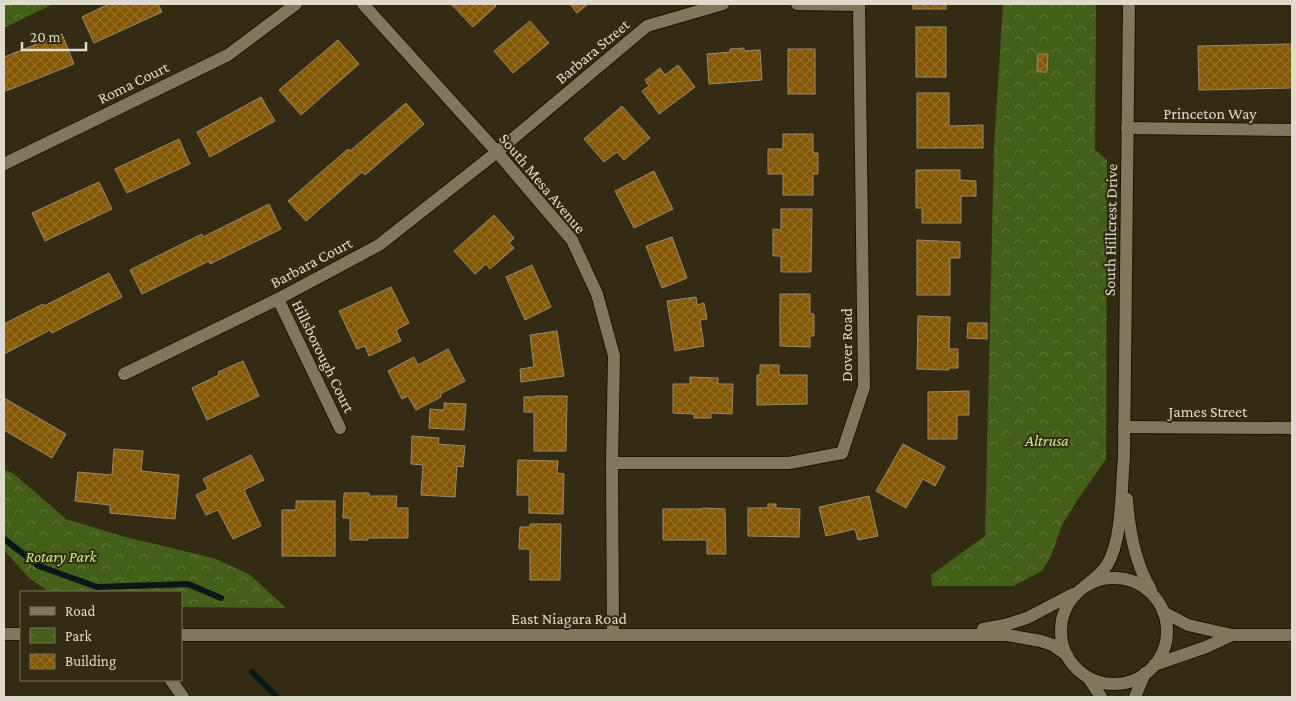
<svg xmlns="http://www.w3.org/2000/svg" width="1296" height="701" font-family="'Crimson Pro',serif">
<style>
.park{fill:url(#park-crowns)}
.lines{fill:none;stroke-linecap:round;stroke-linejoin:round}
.stream{stroke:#09161a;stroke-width:6}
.building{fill:url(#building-cross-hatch);stroke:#9b886f}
.minor-casing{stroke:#1b1400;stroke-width:14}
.minor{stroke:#80785c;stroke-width:12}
.labels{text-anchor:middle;stroke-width:4;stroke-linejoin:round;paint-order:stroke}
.street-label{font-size:16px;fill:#dfdbcc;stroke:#332c12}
.park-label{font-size:16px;font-style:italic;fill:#c4ee8c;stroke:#332c12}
</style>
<defs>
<pattern id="park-crowns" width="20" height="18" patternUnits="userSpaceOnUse" patternTransform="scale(1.25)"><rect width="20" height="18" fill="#445f17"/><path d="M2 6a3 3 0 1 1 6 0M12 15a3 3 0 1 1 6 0" fill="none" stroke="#5f7538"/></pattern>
<pattern id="building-cross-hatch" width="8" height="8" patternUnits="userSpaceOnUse" patternTransform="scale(1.25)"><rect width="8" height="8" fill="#845705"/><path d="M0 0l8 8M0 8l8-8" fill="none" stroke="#956f28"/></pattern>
</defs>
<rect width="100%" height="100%" fill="#332c12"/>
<!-- park -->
<g class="park">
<path d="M4,4H53L4,28Z"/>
<path d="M1003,4H1096L1095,150L1107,160L1106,459L1078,499L1062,525L1051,556L1042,571L1013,586H932L931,575L985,536L994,148Z"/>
<path d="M4,469L14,474L66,519L125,537L213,558L249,574L286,608L181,607V592H49L29,578L4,550Z"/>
</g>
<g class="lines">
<!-- stream -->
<g class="stream">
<path d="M4,539L39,566L97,587L188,584L221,598"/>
<path d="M252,672L277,697"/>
</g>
</g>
<!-- building -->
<g class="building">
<path d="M109,4H158L162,12L94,43L82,17Z"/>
<path d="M451,4H494L496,6L473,27Z"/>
<path d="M570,4H588L577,13Z"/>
<rect x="913" y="4" width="33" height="5"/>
<path d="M530,21L549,43L513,73L494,51Z"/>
<rect x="916" y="27" width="30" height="50"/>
<path d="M62,34L74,64L6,91L4,85V57Z"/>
<path d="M338,40L359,64L301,115L279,90Z"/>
<path d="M1292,44V88L1199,90L1198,46Z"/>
<path d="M744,48V51L760,50L762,80L709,84L707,54L730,52V49Z"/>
<rect x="788" y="49" width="27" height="45"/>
<path d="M1038,54H1048L1047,72H1037Z"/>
<path d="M678,65L695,87L659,114L642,91L649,86L645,80L660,68L665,75Z"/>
<path d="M917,93H949V126L983,125V148H917Z"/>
<path d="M261,97L275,121L210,157L197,132Z"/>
<path d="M406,103L424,124L365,175L362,172L306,221L288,201L348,149L350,151Z"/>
<path d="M622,106L650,138L624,160L617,152L604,162L584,139Z"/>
<path d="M783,134H813V153H818V174H813V195H783V174H768V149H783Z"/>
<path d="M179,139L190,164L127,193L115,169Z"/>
<path d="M916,170H960V180L976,181V196H961V223H922V208H916Z"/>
<path d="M654,171L673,209L634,228L615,191Z"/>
<path d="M99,182L112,209L45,241L32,213Z"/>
<path d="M269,204L281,229L210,264L209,261L142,294L130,270L202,234L203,237Z"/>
<path d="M781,209H812L811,272H781V256H773V229L781,230Z"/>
<path d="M494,215L514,238L509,243L514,248L490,269L486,264L475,274L454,251Z"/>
<path d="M672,237L687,278L662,288L646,246Z"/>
<path d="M917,240L960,242V258H950V295H917Z"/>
<path d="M532,265L551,307L525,320L506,277Z"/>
<path d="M109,273L122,297L52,333L50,330L4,354V324L43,304L44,306Z"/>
<path d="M391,287L409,323L396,330L401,341L369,356L365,346L357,349L339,311Z"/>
<path d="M780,294H810V314H814V336H810V347L780,346Z"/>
<path d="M696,297L697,305L704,303L707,319L700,320L704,346L675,351L667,301Z"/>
<path d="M918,316L950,317L949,349H958V368H949V370L917,369Z"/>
<path d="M968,323H987V339L967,338Z"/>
<path d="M557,331L564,376L521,382L520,369L534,367L530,335Z"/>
<path d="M448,349L465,381L440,394L441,397L416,410L408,396L402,399L388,371L414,357L418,365Z"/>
<path d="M243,361L259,396L207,420L192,388L219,375L218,372Z"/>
<path d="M760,365H779V375H807V404L757,405V375H760Z"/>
<path d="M690,377L718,378V384H733L732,414L711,413V418H694V414L673,413V384H690Z"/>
<path d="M969,391V415H957V439H928V392Z"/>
<path d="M535,396H567L566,451H534V412H524V397H535Z"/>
<path d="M4,398L66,434L52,458L4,430Z"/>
<path d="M444,403L466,404L464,430L429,428L430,409L444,410Z"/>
<path d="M412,436L439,438L438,444L465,446L463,467L457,466L455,497L421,495L423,465L411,464Z"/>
<path d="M903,444L945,467L935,486L923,479L906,508L876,491Z"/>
<path d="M114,449L143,451L141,471L179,475L175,519L110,513V505L75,501L78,472L112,475Z"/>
<path d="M251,455L264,480L244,490L261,526L233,539L218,510L206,515L196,495L208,489L203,479Z"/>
<path d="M518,460L558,461L557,473L564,474L563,514L529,513V495H517Z"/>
<path d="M344,493H369V496H397L396,508H408V538H368V540H350V518H343Z"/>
<path d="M869,496L878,536L858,540L855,529L826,536L819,507Z"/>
<path d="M296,501H335V556H282V510H296Z"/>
<path d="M768,504H776V508L800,509L799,537L748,536V508H768Z"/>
<path d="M703,508L725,509L726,554H707V540H663V509H701Z"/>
<path d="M530,524H561L560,580H530V549H519L520,527H530Z"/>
</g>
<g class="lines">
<defs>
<g id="minor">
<path d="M363,4L497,152L572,240L597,294L614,356L612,463L613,634"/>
<path d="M797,4L859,5"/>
<path d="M1127,128L1292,130"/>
<path d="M4,164L228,55L296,4"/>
<path d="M278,299L340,428"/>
<path d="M124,374L278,299L379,245L497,152L647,26L723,4"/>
<path d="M1124,427L1292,428"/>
<path d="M612,463H789L842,453L864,387L859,4"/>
<path d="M1127,499C1129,530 1135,563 1151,590"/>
<circle cx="1114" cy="631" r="53"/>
<path d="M1084,587C1092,580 1102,574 1107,565C1123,539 1121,488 1124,457L1129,4"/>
<path d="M1163,612L1188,625L1232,635H1292"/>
<path d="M983,629L1005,625L1027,618L1073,594"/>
<path d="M4,634H21"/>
<path d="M181,635H1007L1041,641L1053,645L1067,655"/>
<path d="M1154,665L1206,647L1232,635"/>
<path d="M1088,677L1101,697"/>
<path d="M171,680L183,697"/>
<path d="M1135,697L1145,673"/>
</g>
</defs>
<!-- minor casing -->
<use href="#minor" class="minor-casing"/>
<!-- minor -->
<use href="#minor" class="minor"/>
</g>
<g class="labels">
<!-- street labels -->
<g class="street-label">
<text transform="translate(592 51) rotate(-40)" y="6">Barbara Street</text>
<text transform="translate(133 82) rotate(-26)" y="6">Roma Court</text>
<text x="1210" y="119">Princeton Way</text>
<text transform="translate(543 183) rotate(50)" y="6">South Mesa Avenue</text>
<text transform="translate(1110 230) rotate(-89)" y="6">South Hillcrest Drive</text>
<text transform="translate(311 262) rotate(-28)" y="6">Barbara Court</text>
<text transform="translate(846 345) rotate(-90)" y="6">Dover Road</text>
<text transform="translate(324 356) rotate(64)" y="6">Hillsborough Court</text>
<text x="1208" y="417">James Street</text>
<text x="569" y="624">East Niagara Road</text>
</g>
<!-- park labels -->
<g class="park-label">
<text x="1047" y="446">Altrusa</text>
<text x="61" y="562">Rotary Park</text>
</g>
</g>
<!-- border -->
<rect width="1296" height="701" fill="none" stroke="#dfdbcc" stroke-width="10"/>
<!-- legend -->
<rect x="20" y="591" width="162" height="90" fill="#332c12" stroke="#78725c"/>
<rect x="30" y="607" width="25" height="8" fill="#80785c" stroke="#78725c"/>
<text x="65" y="616" font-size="15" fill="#dfdbcc">Road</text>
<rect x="30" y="628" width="25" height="15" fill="url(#park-crowns)" stroke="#78725c"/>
<text x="65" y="641" font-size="15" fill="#dfdbcc">Park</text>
<rect x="30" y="654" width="25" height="15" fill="url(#building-cross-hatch)" stroke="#78725c"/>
<text x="65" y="666" font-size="15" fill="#dfdbcc">Building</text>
<!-- scale -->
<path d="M22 42v8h64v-8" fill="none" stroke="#dfdbcc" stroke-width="2.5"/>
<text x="30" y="42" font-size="15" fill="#dfdbcc" stroke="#332c12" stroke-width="4" paint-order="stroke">20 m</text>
</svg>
